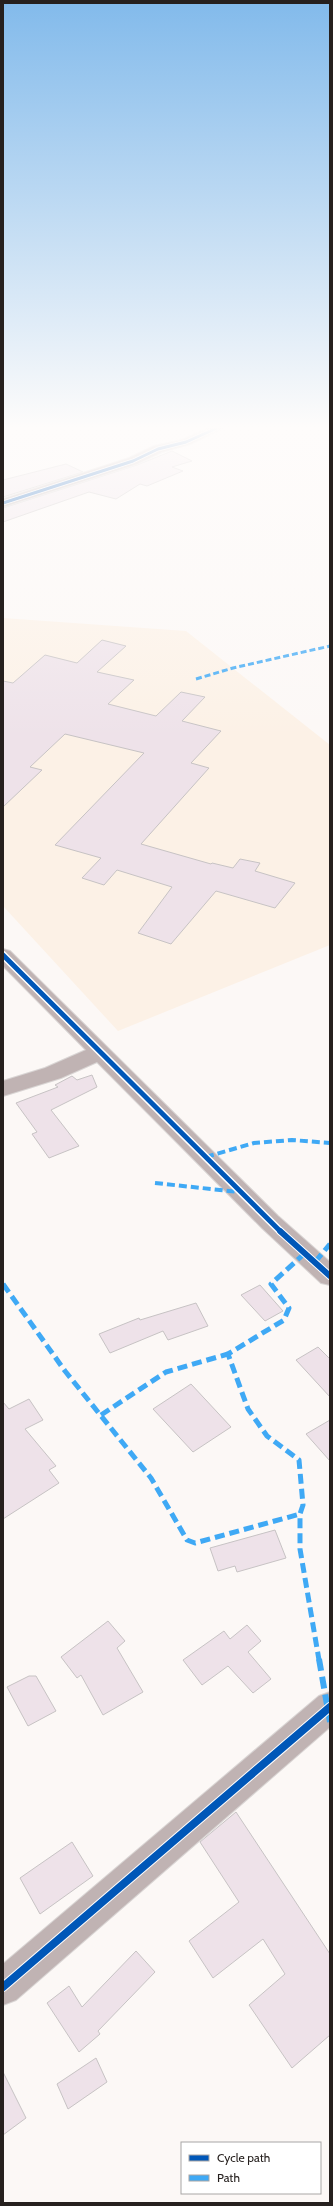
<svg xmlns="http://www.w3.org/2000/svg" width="333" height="2206" font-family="Cabin,sans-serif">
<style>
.education{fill:#fcf1e6}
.building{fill:#eee2e9;stroke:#c7c3c4}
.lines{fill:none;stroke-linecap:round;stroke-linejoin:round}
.minor-casing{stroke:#d9d5d4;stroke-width:2}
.minor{fill:#c0b3b3;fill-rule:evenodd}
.quiet-far3{stroke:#3fa9f5;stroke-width:3;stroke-dasharray:6 3;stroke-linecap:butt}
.quiet-far2{stroke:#3fa9f5;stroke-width:4;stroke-dasharray:8 4;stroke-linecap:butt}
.quiet-far1{stroke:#3fa9f5;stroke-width:5;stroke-dasharray:10 5;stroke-linecap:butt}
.quiet{stroke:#3fa9f5;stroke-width:6;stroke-dasharray:12 6;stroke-linecap:butt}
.cycleway-far3-casing{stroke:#fff;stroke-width:4.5}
.cycleway-far2-casing{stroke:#fff;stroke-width:8}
.cycleway-far1-casing{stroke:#fff;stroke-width:8}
.cycleway-casing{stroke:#fff;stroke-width:10}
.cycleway-far3{stroke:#0057b8;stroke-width:3}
.cycleway-far2{stroke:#0057b8;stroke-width:5}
.cycleway-far1{stroke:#0057b8;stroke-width:6}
.cycleway{stroke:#0057b8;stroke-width:8}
</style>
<rect width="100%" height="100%" fill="#fcf8f6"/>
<!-- education -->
<path class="education" d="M3,618L186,631L330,745V945L118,1031L3,906Z"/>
<!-- building -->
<g class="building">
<path d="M172,451L192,461L172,467L183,471L147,486L140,484L116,499L89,492L3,522V508L137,465Z"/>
<path d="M66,464L83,472L3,497V480Z"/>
<path d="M102,640L126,646L97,672L134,680L108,704L156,716L181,692L205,697L182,721L221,731L191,763L209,768L141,844L211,864L212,863L233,868L240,859L260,863L255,871L295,883L275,908L216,891L171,944L138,933L172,887L117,870L104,885L82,878L101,858L55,845L144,753L65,734L30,767L42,770L3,807V681L13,683L45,655L77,663Z"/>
<path d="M92,1075L97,1087L51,1110L79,1146L49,1158L32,1134L37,1132L16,1103L58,1087L55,1085L72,1076L77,1080Z"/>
<path d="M260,1285L283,1311L265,1321L241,1295Z"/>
<path d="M196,1303L208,1326L168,1340L163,1331L110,1353L99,1334L139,1318L140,1320Z"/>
<path d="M318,1347L330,1359V1397L296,1360Z"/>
<path d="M191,1384L231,1427L193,1452L153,1409Z"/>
<path d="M29,1399L43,1420L25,1429L56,1466L49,1470L59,1483L3,1519V1402L9,1409Z"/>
<path d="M330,1420V1461L306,1434Z"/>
<path d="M275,1530L286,1558L237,1572L235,1566L218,1571L210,1548Z"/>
<path d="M108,1621L125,1641L117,1648L143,1692L103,1715L81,1675L77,1678L61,1657Z"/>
<path d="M247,1625L261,1641L248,1652L271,1679L253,1693L228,1666L202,1685L183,1660L224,1631L230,1639Z"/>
<path d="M29,1676H36L56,1711L28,1726L7,1687Z"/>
<path d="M236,1812L330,1954V2035L292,2068L249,2005L285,1974L263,1939L213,1978L189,1941L239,1902L200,1842Z"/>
<path d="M72,1842L93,1876L40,1914L20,1878Z"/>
<path d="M136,1951L155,1972L98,2031L100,2034L79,2052L47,2003L69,1986L82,2007Z"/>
<path d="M96,2058L107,2082L68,2109L57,2084Z"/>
<path d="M3,2072L26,2118L3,2135Z"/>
</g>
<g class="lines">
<defs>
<g id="minor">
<path d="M208,428H223L190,444L162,452L137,464L3,507V499L129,458L154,446L182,440Z"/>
<path d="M3,949L10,951L278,1216L330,1262V1285L321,1283L262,1228L97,1062L61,1078L3,1096V1081L45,1068L86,1050L3,966Z"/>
<path d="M330,1692V1727L16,2000L3,2005V1964L319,1696Z"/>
</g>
</defs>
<!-- minor casing -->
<use href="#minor" class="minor-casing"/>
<!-- minor -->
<use href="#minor" class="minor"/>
<!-- quiet-far3 -->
<path class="quiet-far3" d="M196,679L233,668L330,646"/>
<!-- quiet-far2 -->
<g class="quiet-far2">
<path d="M206,1157L254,1143L292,1140L330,1143"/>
<path d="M155,1183L239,1192"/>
</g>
<!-- quiet-far1 -->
<g class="quiet-far1">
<path d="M305,1253L271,1284L289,1308L284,1320L228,1354L248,1409L267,1436L299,1460L303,1505L300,1514V1549L319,1660"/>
<path d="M315,1262L330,1244"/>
<path d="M3,1284L65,1371L151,1478L187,1540L195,1543L300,1514"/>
<path d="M101,1415L166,1372L228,1354"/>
</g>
<!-- quiet -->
<path class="quiet" d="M319,1659L330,1722"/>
<defs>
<path id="cycleway-far3" d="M3,503L133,461L158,449L186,442L217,428"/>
<path id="cycleway-far2" d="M3,955L281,1232"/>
<path id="cycleway-far1" d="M280,1231L330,1276"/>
<path id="cycleway" d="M3,1987L330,1707"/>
</defs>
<!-- cycleway-far3 casing -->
<use href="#cycleway-far3" class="cycleway-far3-casing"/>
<!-- cycleway-far2 casing -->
<use href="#cycleway-far2" class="cycleway-far2-casing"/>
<!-- cycleway-far1 casing -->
<use href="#cycleway-far1" class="cycleway-far1-casing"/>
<!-- cycleway casing -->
<use href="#cycleway" class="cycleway-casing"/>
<!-- cycleway-far3 -->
<use href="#cycleway-far3" class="cycleway-far3"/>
<!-- cycleway-far2 -->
<use href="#cycleway-far2" class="cycleway-far2"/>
<!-- cycleway-far1 -->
<use href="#cycleway-far1" class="cycleway-far1"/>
<!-- cycleway -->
<use href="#cycleway" class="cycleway"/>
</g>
<!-- sky -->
<linearGradient id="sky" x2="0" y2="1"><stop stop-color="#82baeb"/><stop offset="0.58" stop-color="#fefcfb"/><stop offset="1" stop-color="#fefcfb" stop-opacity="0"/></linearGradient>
<rect width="333" height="737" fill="url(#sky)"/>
<!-- border -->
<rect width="333" height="2206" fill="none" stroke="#26201e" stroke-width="8"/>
<!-- legend -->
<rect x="181" y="2142" width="140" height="52" fill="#ffffff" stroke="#a8a6a5"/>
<rect x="189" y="2155" width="20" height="6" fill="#0057b8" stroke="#a8a6a5"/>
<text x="217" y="2162" font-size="12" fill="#26201e">Cycle path</text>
<rect x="189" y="2175" width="20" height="6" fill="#3fa9f5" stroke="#a8a6a5"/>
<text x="217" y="2182" font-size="12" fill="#26201e">Path</text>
</svg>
